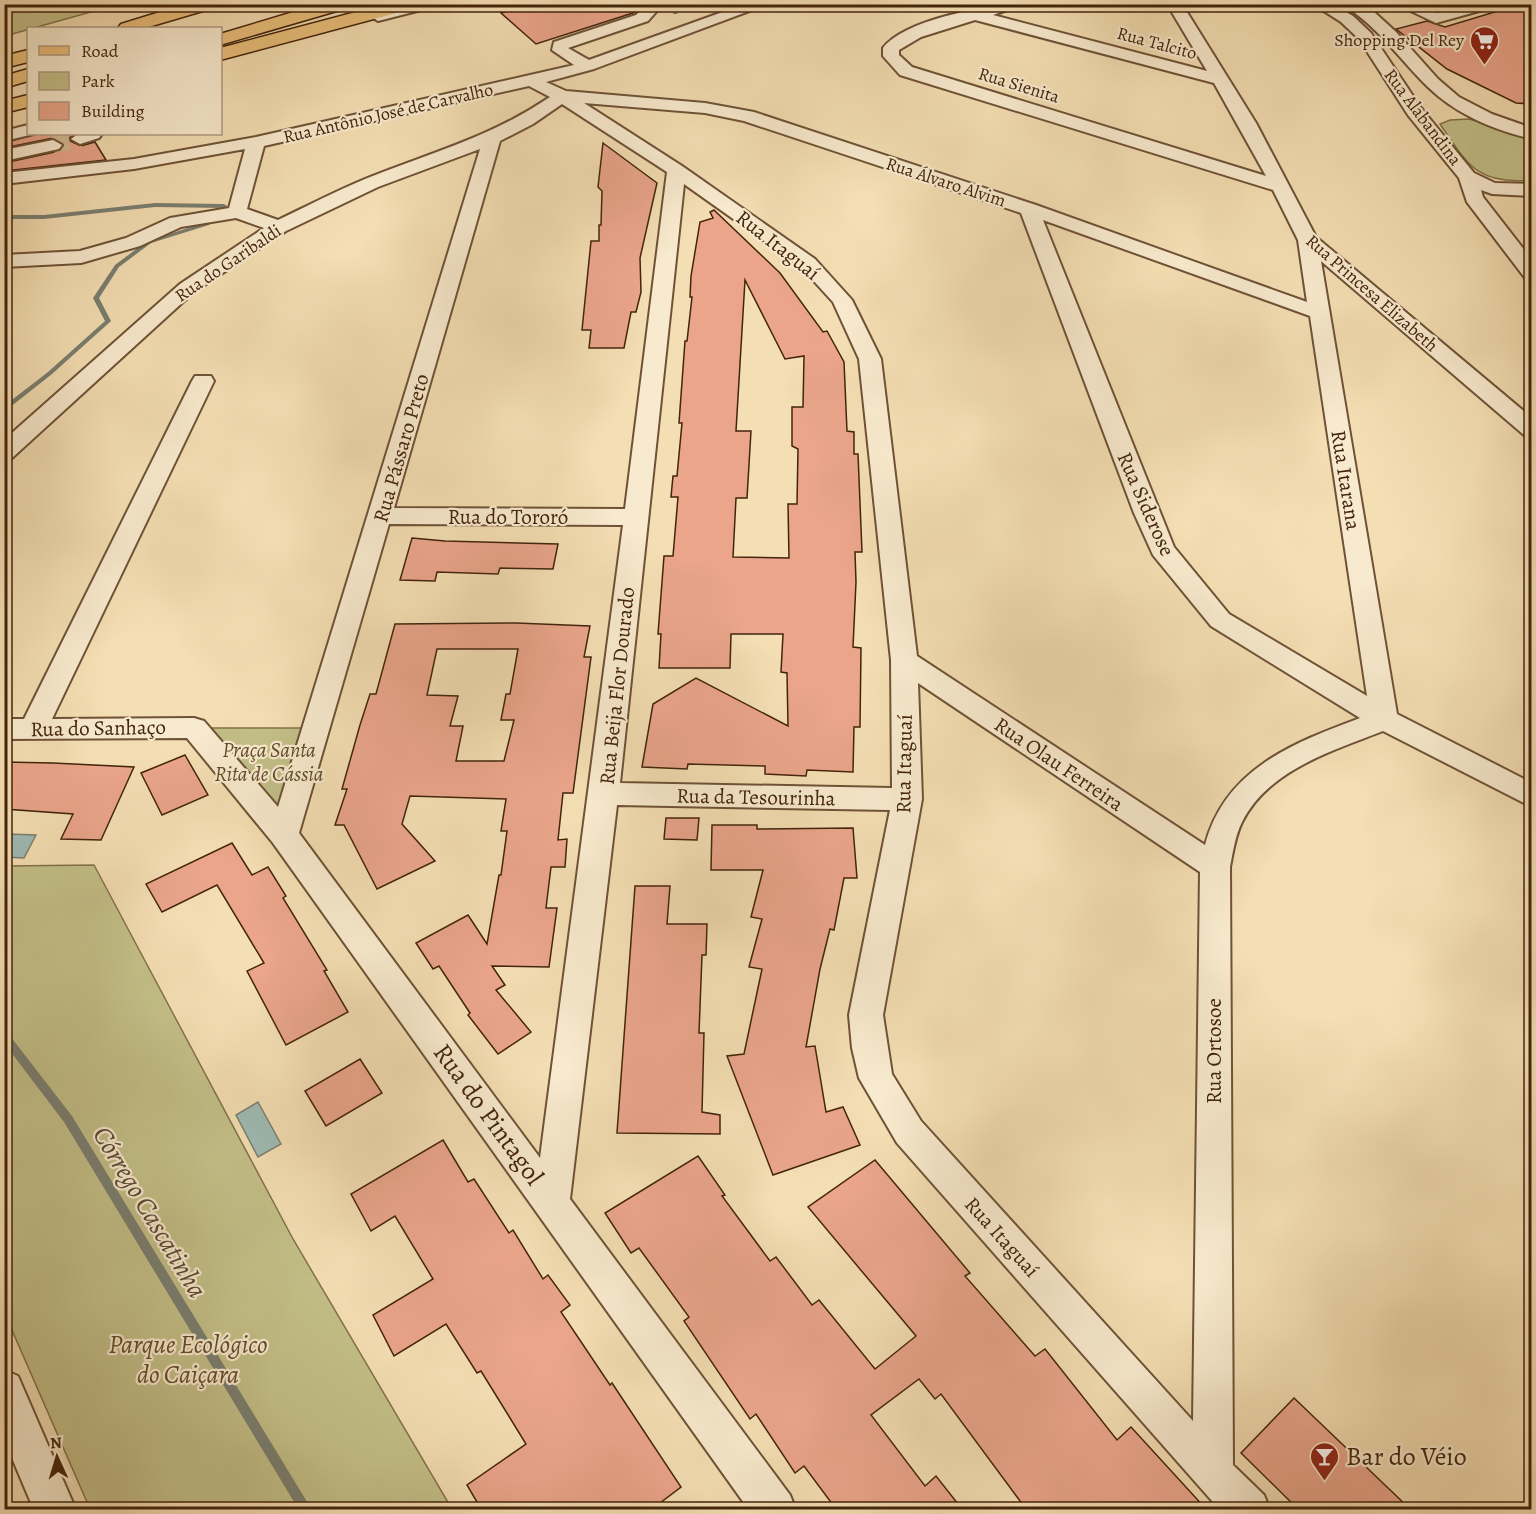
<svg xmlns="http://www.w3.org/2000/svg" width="1536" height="1514" font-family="Alegreya,serif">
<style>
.green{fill:#c3bf88;stroke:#83724a;stroke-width:1.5}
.water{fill:#9ebbb4;stroke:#7a7f71;stroke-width:1.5}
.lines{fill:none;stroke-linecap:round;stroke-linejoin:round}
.stream{fill:#7a7f71;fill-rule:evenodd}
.building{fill:#eaa58b;stroke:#43240c;stroke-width:1.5;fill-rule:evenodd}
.minor-tunnel{stroke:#d1b992;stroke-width:17;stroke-dasharray:17 9;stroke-linecap:butt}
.minor-casing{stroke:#6f5236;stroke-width:4}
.major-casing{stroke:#43240c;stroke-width:3}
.highway-casing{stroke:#43240c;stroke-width:3}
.minor{fill:#f8eace;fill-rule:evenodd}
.major{fill:#eabf7a;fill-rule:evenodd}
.highway{fill:#eabf7a;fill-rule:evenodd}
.labels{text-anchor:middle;stroke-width:4.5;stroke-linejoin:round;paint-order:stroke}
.far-poi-label{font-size:18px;fill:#43240c;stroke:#f8eace;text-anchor:end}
.far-street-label{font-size:18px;fill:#43240c;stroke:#f8eace}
.street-label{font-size:21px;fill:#43240c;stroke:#f8eace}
.park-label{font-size:21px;font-style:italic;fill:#634b2b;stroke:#f8eace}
.near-street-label{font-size:26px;fill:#43240c;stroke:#f8eace}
.near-park-label{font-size:26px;font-style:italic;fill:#634b2b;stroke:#f8eace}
.near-poi-label{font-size:26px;fill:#43240c;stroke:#f8eace;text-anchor:start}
.near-water-label{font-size:27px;font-style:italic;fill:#5a4a36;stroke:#f8eace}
</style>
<rect width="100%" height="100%" fill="#f4deb3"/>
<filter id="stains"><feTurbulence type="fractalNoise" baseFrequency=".00333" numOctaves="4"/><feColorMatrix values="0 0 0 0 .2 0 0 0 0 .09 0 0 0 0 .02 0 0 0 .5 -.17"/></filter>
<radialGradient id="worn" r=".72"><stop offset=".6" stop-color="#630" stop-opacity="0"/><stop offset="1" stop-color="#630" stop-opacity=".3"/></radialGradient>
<!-- green -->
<g class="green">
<path d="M5,4H116V5L5,36Z"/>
<path d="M1469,119L1531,136V180C1477,185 1468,165 1440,124L1450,120Z"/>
<path d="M194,728H316L281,832Z"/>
<path d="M94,865L293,1239L452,1509H90L5,1314L4,866Z"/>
</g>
<!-- water -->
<g class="water">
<path d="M6,834L36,835L24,858L5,857Z"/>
<path d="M258,1102L281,1144L258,1157L236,1115Z"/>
</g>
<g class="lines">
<!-- stream -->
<g class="stream">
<path d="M679,4H684L677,14H673V13Z"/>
<path d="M155,203L224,204L227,206L224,208L155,207L44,219H4V215H44Z"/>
<path d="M207,222L210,224L209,225L151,243L119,267L99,298L111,321L110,322L52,374L4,412V406L48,372L105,321L93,298L115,265L147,241Z"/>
<path d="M4,1031L7,1032L72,1116L312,1510H299L64,1122L4,1043Z"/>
</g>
</g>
<!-- building -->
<g class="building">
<path d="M529,4H643L636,12L536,44L501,13Z"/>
<path d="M1521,4H1532V104L1516,103L1447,69L1396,29L1427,21L1445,27Z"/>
<path d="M36,134H75L69,138L70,141L81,146L95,142L106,160L4,171V163L59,151L64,146L63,143L53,138L4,148V143Z"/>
<path d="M603,143L657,183L640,258L641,292L636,312H631L624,348H589L591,330H582L591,241H599V225H601L602,191L598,187Z"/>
<path d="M714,210L780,273L823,332L827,331L844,362L847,431L854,432V454H858L862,552H855L856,582L853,647L861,648L860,727H854L853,772L807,770L806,776L765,774V766L688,764L687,769L642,767L653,704L696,678L788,726L787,673L781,672L783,634H731L730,668H659L661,634H658L664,556H673L678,497H671L673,476H677L682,423H679L685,341H687L692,297H690L691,276L700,222L713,218L710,212ZM745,280L785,359L804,356L803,407H792V446L798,449L797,504H788L789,558L733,557L736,498H747L751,431H736Z"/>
<path d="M412,538L445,541L558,544L553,569L500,568L498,574L437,572L435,581L400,580Z"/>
<path d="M516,623L590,626L584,657H591L573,793H563L558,840L567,839L565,867H551L546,908H557L549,967L492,966L505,985L496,990L531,1032L498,1054L468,1015L470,1013L439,966L433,969L416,943L468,915L487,944L499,875H501L507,831H501L506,799L410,796L402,824L435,861L377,889L344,825H335L347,789H342L360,725L370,694H376L395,624ZM437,649H518L510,694H506L501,720H514L504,761H456L463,726H450L458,696L427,695Z"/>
<path d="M185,755L208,795L162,815L141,773Z"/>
<path d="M4,762L53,763L134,767L101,840L61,839L73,814L4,809Z"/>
<path d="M666,818H699L697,840L664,839Z"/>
<path d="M712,825H757V829L853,828L857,878H844L834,930L830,929L820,969L806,1047L815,1046L826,1112L843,1107L860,1145L773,1175L727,1056L744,1054L762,969L749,967L762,919L751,917L763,870H711Z"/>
<path d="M232,843L252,875L268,867L286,896L283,898L327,970L324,971L348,1012L286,1045L247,971L264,963L217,885L162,912L146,884Z"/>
<path d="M635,886H670L667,924H707L706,955H702L699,1033H704L702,1112L720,1115V1134L617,1133Z"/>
<path d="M360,1059L382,1093L326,1126L305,1091Z"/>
<path d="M443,1140L468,1182L474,1179L509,1233L513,1230L543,1279L548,1275L570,1305L561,1312L610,1385L612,1383L681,1487L652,1509H481L467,1485L526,1444L481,1371L477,1373L446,1324L394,1356L373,1315L433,1279L395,1216L371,1231L351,1194Z"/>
<path d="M698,1156L725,1195L722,1196L770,1261L776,1257L812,1305L819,1300L875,1369L916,1336L808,1207L875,1160L970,1273L965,1276L1035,1356L1045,1349L1117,1440L1131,1427L1206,1509H1026L941,1394L935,1399L919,1379L871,1415L925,1486L936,1476L962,1509H836L804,1466L795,1473L756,1414L750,1419L684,1321L689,1317L639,1248L631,1253L605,1213Z"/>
<path d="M1294,1398L1410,1509H1298L1241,1453Z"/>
</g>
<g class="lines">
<!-- minor-tunnel -->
<path class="minor-tunnel" d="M53,145L80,139"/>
<defs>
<g id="minor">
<path d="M407,4H435L433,7L378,21L370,16L373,13Z"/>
<path d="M647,4H663L648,21L568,48L589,60L745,4H768L594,69L546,82L566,91L705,103L754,112L1036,205L1307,302L1298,240L1273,190L900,75L883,56V48C905,19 990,4 1024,4L993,15L1207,71L1167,4H1182L1256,123L1316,237L1532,418V437L1524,435L1321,261L1397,714L1532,783V807L1383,731C1332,751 1268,770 1242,822C1235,836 1233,852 1230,867L1233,1465L1264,1495L1270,1510H1220L897,1143L859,1078L852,1048L849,1015L890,810L617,805L570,1199L790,1495L796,1510H749L273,843L187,738L4,739V719H24L192,381L195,376H211L214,381L52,719L194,718L204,721L278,807L480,149L378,187L286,231L194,292L12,458L4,460V440L180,284L264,228L236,218L181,227L140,246L81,263L4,267V255L80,251L126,238L170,218L229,208L245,149L134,169L4,184V173L134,159L256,137L574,65L552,50L554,42L636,15ZM975,20L1214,83L1266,176L912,67L899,55V50L921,37ZM529,86L550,97C489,138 432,152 365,179C336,191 307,206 278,220L247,209L264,146ZM584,103L705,113L744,121L1021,213L1134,513L1153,555L1211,626L1360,718C1293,743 1225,769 1205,845L917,656L881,359L852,300L815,259L682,166ZM562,104L667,172L625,509L394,508L500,141L533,124ZM684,184L801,267L833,302L859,359L891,660L892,788L620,783ZM1043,220L1310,316L1367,696L1229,614L1174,547ZM389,524L623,525L540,1158L299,833ZM918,683L1200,872L1193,1421L921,1121L892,1074L883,1015L922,799Z"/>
<path d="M1313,4H1332L1353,16L1371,33L1421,108L1474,173L1495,183L1532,184V196L1492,194L1481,190L1483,197L1532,260V280L1525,278L1467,202L1459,178L1408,115L1359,39L1341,22Z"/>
<path d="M1347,4H1362L1373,11L1396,32L1438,79L1459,97L1492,114L1532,128V139C1494,130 1457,115 1428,87C1401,61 1381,30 1349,9Z"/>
<path d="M1396,4H1417L1437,13L1469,4L1493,5L1490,8L1436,23Z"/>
<path d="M28,125V134H34L4,141V131Z"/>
<path d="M78,134H102L99,138L80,144L71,139Z"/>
<path d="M53,140L62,145L59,149L4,161V150Z"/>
<path d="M4,1370L18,1376L76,1510H34L4,1439Z"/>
</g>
<g id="major">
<path d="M186,4H216L213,8L145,28H118L121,24Z"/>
<path d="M386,4H418L415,8L220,60V48Z"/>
<path d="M28,50V62L4,68V56Z"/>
<path d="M28,95V107L4,113V101Z"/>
</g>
<g id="highway">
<path d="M320,4H350L347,8L220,45V34Z"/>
<path d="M28,69V81L4,88V76Z"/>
</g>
</defs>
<!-- minor casing -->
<use href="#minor" class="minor-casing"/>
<!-- major casing -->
<use href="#major" class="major-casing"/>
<!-- highway casing -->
<use href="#highway" class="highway-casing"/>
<!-- minor -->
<use href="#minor" class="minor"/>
<!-- major -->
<use href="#major" class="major"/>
<!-- highway -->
<use href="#highway" class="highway"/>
</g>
<!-- icons -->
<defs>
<symbol id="supermarket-pin" viewBox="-11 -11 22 30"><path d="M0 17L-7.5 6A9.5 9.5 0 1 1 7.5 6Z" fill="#8f2418" stroke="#f8eace"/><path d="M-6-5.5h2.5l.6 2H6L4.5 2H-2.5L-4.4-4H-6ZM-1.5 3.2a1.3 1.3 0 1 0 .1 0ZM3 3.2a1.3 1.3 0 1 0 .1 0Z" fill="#fff"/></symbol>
<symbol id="bar-pin" viewBox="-11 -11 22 30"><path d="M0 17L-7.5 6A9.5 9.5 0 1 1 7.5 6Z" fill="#8f2418" stroke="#f8eace"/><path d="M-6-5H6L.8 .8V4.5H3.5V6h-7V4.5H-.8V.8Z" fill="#fff"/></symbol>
</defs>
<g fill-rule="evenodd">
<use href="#supermarket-pin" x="1468" y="24" width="33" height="45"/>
<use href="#bar-pin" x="1308" y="1440" width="33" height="45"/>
</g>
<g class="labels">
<!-- far-poi labels -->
<g class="far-poi-label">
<text x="1464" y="46">Shopping Del Rey</text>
</g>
<!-- far-street labels -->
<g class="far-street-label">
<text transform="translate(1157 43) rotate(15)" y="6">Rua Talcito</text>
<text transform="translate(1019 85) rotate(17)" y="6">Rua Sienita</text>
<text transform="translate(388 113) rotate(-13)" y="6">Rua Antônio José de Carvalho</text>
<text transform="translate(1423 117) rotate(53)" y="6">Rua Alabandina</text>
<text transform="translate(946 182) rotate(18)" y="6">Rua Álvaro Alvim</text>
<text transform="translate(228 263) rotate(-34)" y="6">Rua do Garibaldi</text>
<text transform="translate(1372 293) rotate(41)" y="6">Rua Princesa Elizabeth</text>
</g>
<!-- street labels -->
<g class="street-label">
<text transform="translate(778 245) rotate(38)" y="7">Rua Itaguaí</text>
<text transform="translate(401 448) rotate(-74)" y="7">Rua Pássaro Preto</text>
<text transform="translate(1346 480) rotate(81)" y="7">Rua Itarana</text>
<text transform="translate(1146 504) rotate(66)" y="7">Rua Siderose</text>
<text x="508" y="524">Rua do Tororó</text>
<text transform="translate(617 686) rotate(-84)" y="7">Rua Beija Flor Dourado</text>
<text transform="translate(98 728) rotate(-1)" y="7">Rua do Sanhaço</text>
<text transform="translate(904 764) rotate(-89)" y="7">Rua Itaguaí</text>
<text transform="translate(1059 764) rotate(34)" y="7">Rua Olau Ferreira</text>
<text transform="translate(756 797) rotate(1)" y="7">Rua da Tesourinha</text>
<text transform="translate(1214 1051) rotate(-90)" y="7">Rua Ortosoe</text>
<text transform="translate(1002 1237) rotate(48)" y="7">Rua Itaguaí</text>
</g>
<!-- park labels -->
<g class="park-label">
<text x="269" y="757">Praça Santa<tspan x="269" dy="24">Rita de Cássia</tspan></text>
</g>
<!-- near-street labels -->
<g class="near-street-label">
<text transform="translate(489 1114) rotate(54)" y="9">Rua do Pintagol</text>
</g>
<!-- near-park labels -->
<g class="near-park-label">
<text x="188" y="1353">Parque Ecológico<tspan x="188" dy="30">do Caiçara</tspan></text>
</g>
<!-- near-poi labels -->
<g class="near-poi-label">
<text x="1346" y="1465">Bar do Véio</text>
</g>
<!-- near-water labels -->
<g class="near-water-label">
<text transform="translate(150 1212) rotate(59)" y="9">Córrego Cascatinha</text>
</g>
</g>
<!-- margin -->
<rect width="1536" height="1514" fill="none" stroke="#f4deb3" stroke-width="24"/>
<rect x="6" y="6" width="1524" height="1502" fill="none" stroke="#43240c" stroke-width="3"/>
<rect x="12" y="12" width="1512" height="1490" fill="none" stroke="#43240c" stroke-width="1.5"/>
<!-- legend -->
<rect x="27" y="27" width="195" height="108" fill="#f8eace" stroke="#b09b80" stroke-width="1.5"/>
<rect x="39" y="46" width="30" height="9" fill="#eabf7a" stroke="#b09b80" stroke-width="1.5"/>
<text x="81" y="57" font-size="18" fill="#43240c">Road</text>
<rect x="39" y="72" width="30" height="18" fill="#c3bf88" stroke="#b09b80" stroke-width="1.5"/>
<text x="81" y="87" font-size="18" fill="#43240c">Park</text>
<rect x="39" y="102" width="30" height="18" fill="#eaa58b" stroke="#b09b80" stroke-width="1.5"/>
<text x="81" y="117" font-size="18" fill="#43240c">Building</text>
<!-- north arrow -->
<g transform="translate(57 1457) rotate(356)" stroke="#f8eace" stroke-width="4.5" paint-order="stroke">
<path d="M0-4.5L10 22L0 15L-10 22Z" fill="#43240c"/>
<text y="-9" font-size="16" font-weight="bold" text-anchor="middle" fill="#43240c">N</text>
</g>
<rect width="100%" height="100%" filter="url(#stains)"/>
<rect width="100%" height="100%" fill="url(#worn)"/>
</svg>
